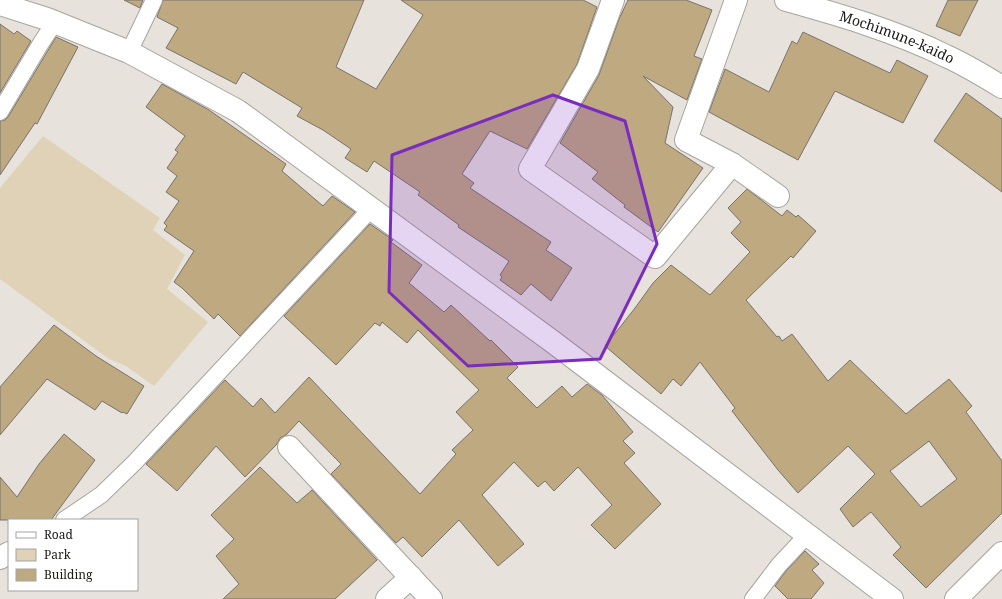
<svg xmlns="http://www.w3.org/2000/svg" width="1002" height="599" font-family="'Noto Serif',serif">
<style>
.green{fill:#dfd2b7}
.building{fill:#bea980;stroke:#77736d;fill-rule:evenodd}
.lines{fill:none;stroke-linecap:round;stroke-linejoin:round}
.service-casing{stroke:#a8a49d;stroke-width:18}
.minor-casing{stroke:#a8a49d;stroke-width:24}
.secondary-casing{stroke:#a8a49d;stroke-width:24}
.service{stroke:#fff;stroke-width:16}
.minor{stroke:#fff;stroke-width:22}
.secondary{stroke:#fff;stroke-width:22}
.marked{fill:#7b2cbf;fill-opacity:0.2;stroke:#7b2cbf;stroke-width:3;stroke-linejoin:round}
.labels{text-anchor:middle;stroke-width:3.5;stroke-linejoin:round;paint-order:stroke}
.street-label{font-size:14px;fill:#1a1916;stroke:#fff}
</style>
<rect width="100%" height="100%" fill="#e7e3dc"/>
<!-- green -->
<path class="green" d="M43,136L160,218L153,230L185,255L167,289L208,322L154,386L126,366L109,359L0,279V188Z"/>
<!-- building -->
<g class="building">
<path d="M124,0H143L140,8Z"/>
<path d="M163,0H364L336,67L376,89L423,15L401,0H583L597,7L577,64L527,149L490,131L462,174L474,183L470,188L551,242L546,250L572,268L551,301L531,284L521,295L500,280L502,277L500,275L509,261L458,227L459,225L418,195L420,192L374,161L367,172L345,158L351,149L323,130L297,116L302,108L243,72L236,84L166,48L178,28L157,17Z"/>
<path d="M628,0H686L712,10L694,56L702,59L687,100L643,76L673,107L665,143L703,168L658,232L624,207L625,205L592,179L598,172L560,143L599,75L619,19Z"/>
<path d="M948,0H978L960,36L936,26Z"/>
<path d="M0,24L14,34L17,31L31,41L0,93Z"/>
<path d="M803,32L890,73L897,60L928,76L903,123L835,91L798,160L709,112L725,69L769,92L792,41L797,44Z"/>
<path d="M56,37L78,47L37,124L35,123L0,175V121L5,120L8,117Z"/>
<path d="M162,84L209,110L286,164L282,171L323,206L332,196L355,212L240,336L218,314L214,319L182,288L174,282L194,251L164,230L167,226L164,223L179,201L166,192L177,176L167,168L178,152L175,150L185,136L146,107Z"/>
<path d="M966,93L1002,119V192L934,141Z"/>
<path d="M747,189L782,216L787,210L796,217L798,215L816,231L793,258L791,256L746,300L777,337L779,336L782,341L792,334L828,381L850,360L906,414L949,379L972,406L966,412L1002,461V513L926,588L893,555L901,547L871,512L853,527L840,509L875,474L848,446L798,493L778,470L732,411L735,408L700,362L681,386L673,379L661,394L605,346L635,308L653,283L671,265L710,295L750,252L731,233L741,222L728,208ZM929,441L957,479L921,507L890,471Z"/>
<path d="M370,224L393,240L391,242L422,265L409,283L444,312L451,305L490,341L491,340L518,367L507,378L537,408L562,386L572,397L587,384L602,395L633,432L623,441L635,453L624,463L661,504L615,549L591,525L612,505L578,467L554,491L545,481L538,487L514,462L482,495L524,544L498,566L459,520L422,557L403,537L396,543L331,474L341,464L299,421L286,435L280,438L277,444L245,477L216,446L177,491L146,464L225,380L253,407L261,398L275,413L309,377L420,494L456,454L452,450L473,430L456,412L479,390L418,330L407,343L382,322L380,326L375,323L336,365L284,316Z"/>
<path d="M54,325L96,356L144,386L127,414L123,412L122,413L102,401L95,410L47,379L0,435V387Z"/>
<path d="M64,434L95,460L51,520H0V477L17,497L39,464Z"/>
<path d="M260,467L297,503L312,490L377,560L335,599H223L239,584L216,556L234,539L211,515Z"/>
<path d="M805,551L819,564L812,570L824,583L811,599H788L775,586L786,571Z"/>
</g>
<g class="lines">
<defs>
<g id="service">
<path d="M129,52L154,0"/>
<path d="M0,112L41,43L55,22"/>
<path d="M64,520L101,495L134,463L371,209"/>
<path d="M753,599L779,565L808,534"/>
</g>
<g id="minor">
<path d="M613,0L588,69L530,169L655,257L732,164"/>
<path d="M736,0L686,140L732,164L778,196"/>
<path d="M0,4L47,19L129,52L238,111L553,342L892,599"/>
<path d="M289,447L431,599"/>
<path d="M0,558L9,553"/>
<path d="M387,599L411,577"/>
<path d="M956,599L1002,553"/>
</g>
<g id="secondary">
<path id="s1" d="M786,0C840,15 895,31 946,56C966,65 984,76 1002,87"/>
</g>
</defs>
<!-- service casing -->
<use href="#service" class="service-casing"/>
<!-- minor casing -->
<use href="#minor" class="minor-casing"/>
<!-- secondary casing -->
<use href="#secondary" class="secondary-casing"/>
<!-- service -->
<use href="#service" class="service"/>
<!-- minor -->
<use href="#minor" class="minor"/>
<!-- secondary -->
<use href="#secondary" class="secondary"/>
</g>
<!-- marked area -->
<path class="marked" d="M553,95L625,121L657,244L600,359L468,366L389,292L392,155Z"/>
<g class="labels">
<!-- street labels -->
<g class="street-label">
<text dy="5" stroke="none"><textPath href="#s1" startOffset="117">Mochimune-kaido</textPath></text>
</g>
</g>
<!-- legend -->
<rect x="8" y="519" width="130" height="72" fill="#ffffff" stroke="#a3a3a2"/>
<rect x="16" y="532" width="20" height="6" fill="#ffffff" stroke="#a3a3a2"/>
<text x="44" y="539" font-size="12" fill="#1a1916">Road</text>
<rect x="16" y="549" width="20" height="12" fill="#dfd2b7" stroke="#a3a3a2"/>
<text x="44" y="559" font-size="12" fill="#1a1916">Park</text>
<rect x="16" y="569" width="20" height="12" fill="#bea980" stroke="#a3a3a2"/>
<text x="44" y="579" font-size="12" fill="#1a1916">Building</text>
</svg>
